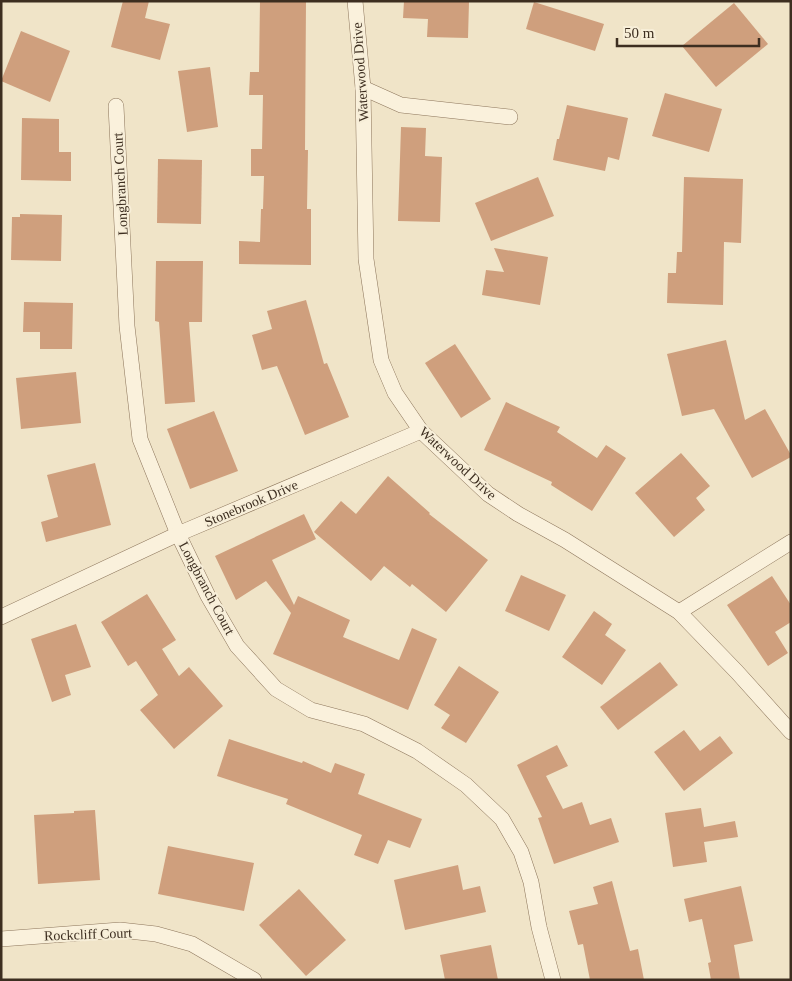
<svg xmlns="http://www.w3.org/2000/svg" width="792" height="981" font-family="Georgia,serif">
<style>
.building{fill:#cf9f7d}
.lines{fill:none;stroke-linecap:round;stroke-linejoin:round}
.minor-casing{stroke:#8d765c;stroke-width:16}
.minor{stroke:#faf1dc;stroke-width:15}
.labels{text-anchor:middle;stroke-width:4;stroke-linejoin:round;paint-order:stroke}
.street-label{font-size:14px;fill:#3d2e20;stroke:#f7eed8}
</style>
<rect width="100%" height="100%" fill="#f0e4c8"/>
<!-- building -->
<g class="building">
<path d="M123,1H149L145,18L170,24L160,60L111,47Z"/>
<path d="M260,1H306L305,150H308L307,209H311V265L239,264V241L260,242L261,209H263L264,176H251V149H262L263,95H249L250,72H259Z"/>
<path d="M404,1L469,2L468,38L427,37L428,19L403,18Z"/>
<path d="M534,2L604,24L595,51L526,29Z"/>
<path d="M734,3L768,44L716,87L682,46Z"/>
<path d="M21,31L70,51L50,102L1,81Z"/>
<path d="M210,67L218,127L187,132L178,71Z"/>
<path d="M665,93L722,109L709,152L652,136Z"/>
<path d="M567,105L628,118L619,160L608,157L605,171L553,160L557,139H559Z"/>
<path d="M22,118L59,119V152H71V181L21,180Z"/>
<path d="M401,127L426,128L425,156L442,157L440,222L398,221Z"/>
<path d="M158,159L202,160L201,224L157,223Z"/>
<path d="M538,177L554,216L491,241L475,203Z"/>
<path d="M684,177L743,179L741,243L724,242L723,305L667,303L668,273H676L677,252H682Z"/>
<path d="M20,214L62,215L61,261L11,260L12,217H20Z"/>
<path d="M494,248L548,257L540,305L482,295L486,270L504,272Z"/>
<path d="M156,261H203L202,322H189L195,402L165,404L159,322L155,321Z"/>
<path d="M306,300L324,364L327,363L349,417L305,435L277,366L262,370L252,335L272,329L267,311Z"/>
<path d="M24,302L73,303L72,349H40V332H23Z"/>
<path d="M726,340L745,420L765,409L791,455V457L752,478L714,409L682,416L667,354Z"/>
<path d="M455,344L491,399L461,418L425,363Z"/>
<path d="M76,372L81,423L21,429L16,378Z"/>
<path d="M506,402L560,427L557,432L597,458L606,445L626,458L592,511L551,485L552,482L484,450Z"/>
<path d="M214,411L238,471L190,489L167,429Z"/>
<path d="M681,453L710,486L696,498L705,510L674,537L635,493Z"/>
<path d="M95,463L111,525L46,542L41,522L58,517L47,475Z"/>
<path d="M388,476L430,513L429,514L488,560L446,612L412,584L410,587L384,566L371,581L314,532L341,501L356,514Z"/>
<path d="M304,514L316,539L272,560L294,605L298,596L350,620L343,637L399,660L412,628L437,639L408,710L273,654L291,613L266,581L236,600L215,556Z"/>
<path d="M521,575L566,595L549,631L505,611Z"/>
<path d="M772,576L791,605V622L775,632L788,653L768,666L727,605Z"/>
<path d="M147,594L176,640L162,649L179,676L189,667L223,706L174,749L140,710L158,695L136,661L128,666L101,622Z"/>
<path d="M594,611L612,624L605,635L626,650L602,685L562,657Z"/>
<path d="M76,624L91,667L65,675L71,695L52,702L31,639Z"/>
<path d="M660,662L678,685L618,730L600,707Z"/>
<path d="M459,666L499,692L466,743L441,728L450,715L434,705Z"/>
<path d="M684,730L700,751L720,736L733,753L684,791L654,752Z"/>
<path d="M229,739L302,763L303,761L331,773L335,763L365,774L358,794L422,819L410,848L388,840L378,864L354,855L362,835L286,804L288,799L217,776Z"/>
<path d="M557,745L568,766L546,776L563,809L582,802L590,825L611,818L619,842L554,864L538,818L542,817L517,765Z"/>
<path d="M701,808L704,827L735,821L738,837L704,842L707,862L673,867L665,813Z"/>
<path d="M95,810L100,880L38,884L34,815L74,813V811Z"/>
<path d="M168,846L254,863L244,911L158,894Z"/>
<path d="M458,865L463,890L480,886L486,912L405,930L394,880Z"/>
<path d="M612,881L630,951L638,949L644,980H590L583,944L578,945L569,911L598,904L593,887Z"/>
<path d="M741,886L753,941L734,945L740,980H711L708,963L711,962L702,919L689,922L684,899Z"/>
<path d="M299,889L346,940L306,976L259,925Z"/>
<path d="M491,945L498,980H445L440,955Z"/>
</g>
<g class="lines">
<defs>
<g id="minor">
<path d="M355,1L363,88L366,259L381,360L395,393L421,431L488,494L518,514L565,540L679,612L737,672L791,732"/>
<path d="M363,88L401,105L510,117"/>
<path d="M116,106L127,326L140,439L178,534L208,596L237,646L276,689L311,710L364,724L417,751L466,785L502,819L521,852L531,882L539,927L553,980"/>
<path d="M679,612L791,542"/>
<path d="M1,617L178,534L421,431"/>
<path d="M1,939L120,930L156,934L192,944L254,980"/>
</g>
</defs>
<!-- minor casing -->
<use href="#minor" class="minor-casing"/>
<!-- minor -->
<use href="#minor" class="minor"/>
</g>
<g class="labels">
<!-- street labels -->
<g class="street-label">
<text transform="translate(360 72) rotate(-94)" y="5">Waterwood Drive</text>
<text transform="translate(120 184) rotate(-93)" y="5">Longbranch Court</text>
<text transform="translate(458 463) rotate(43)" y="5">Waterwood Drive</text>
<text transform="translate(251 503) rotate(-23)" y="5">Stonebrook Drive</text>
<text transform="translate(207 588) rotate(62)" y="5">Longbranch Court</text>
<text transform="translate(88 934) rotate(-2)" y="5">Rockcliff Court</text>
</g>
</g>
<!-- border -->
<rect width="792" height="981" fill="none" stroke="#3d2e20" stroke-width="5"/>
<!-- scale -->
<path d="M617 38v8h142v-8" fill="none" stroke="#3d2e20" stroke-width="2.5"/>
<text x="624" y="38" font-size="15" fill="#3d2e20" stroke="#f7eed8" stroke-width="4" paint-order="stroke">50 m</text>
</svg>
